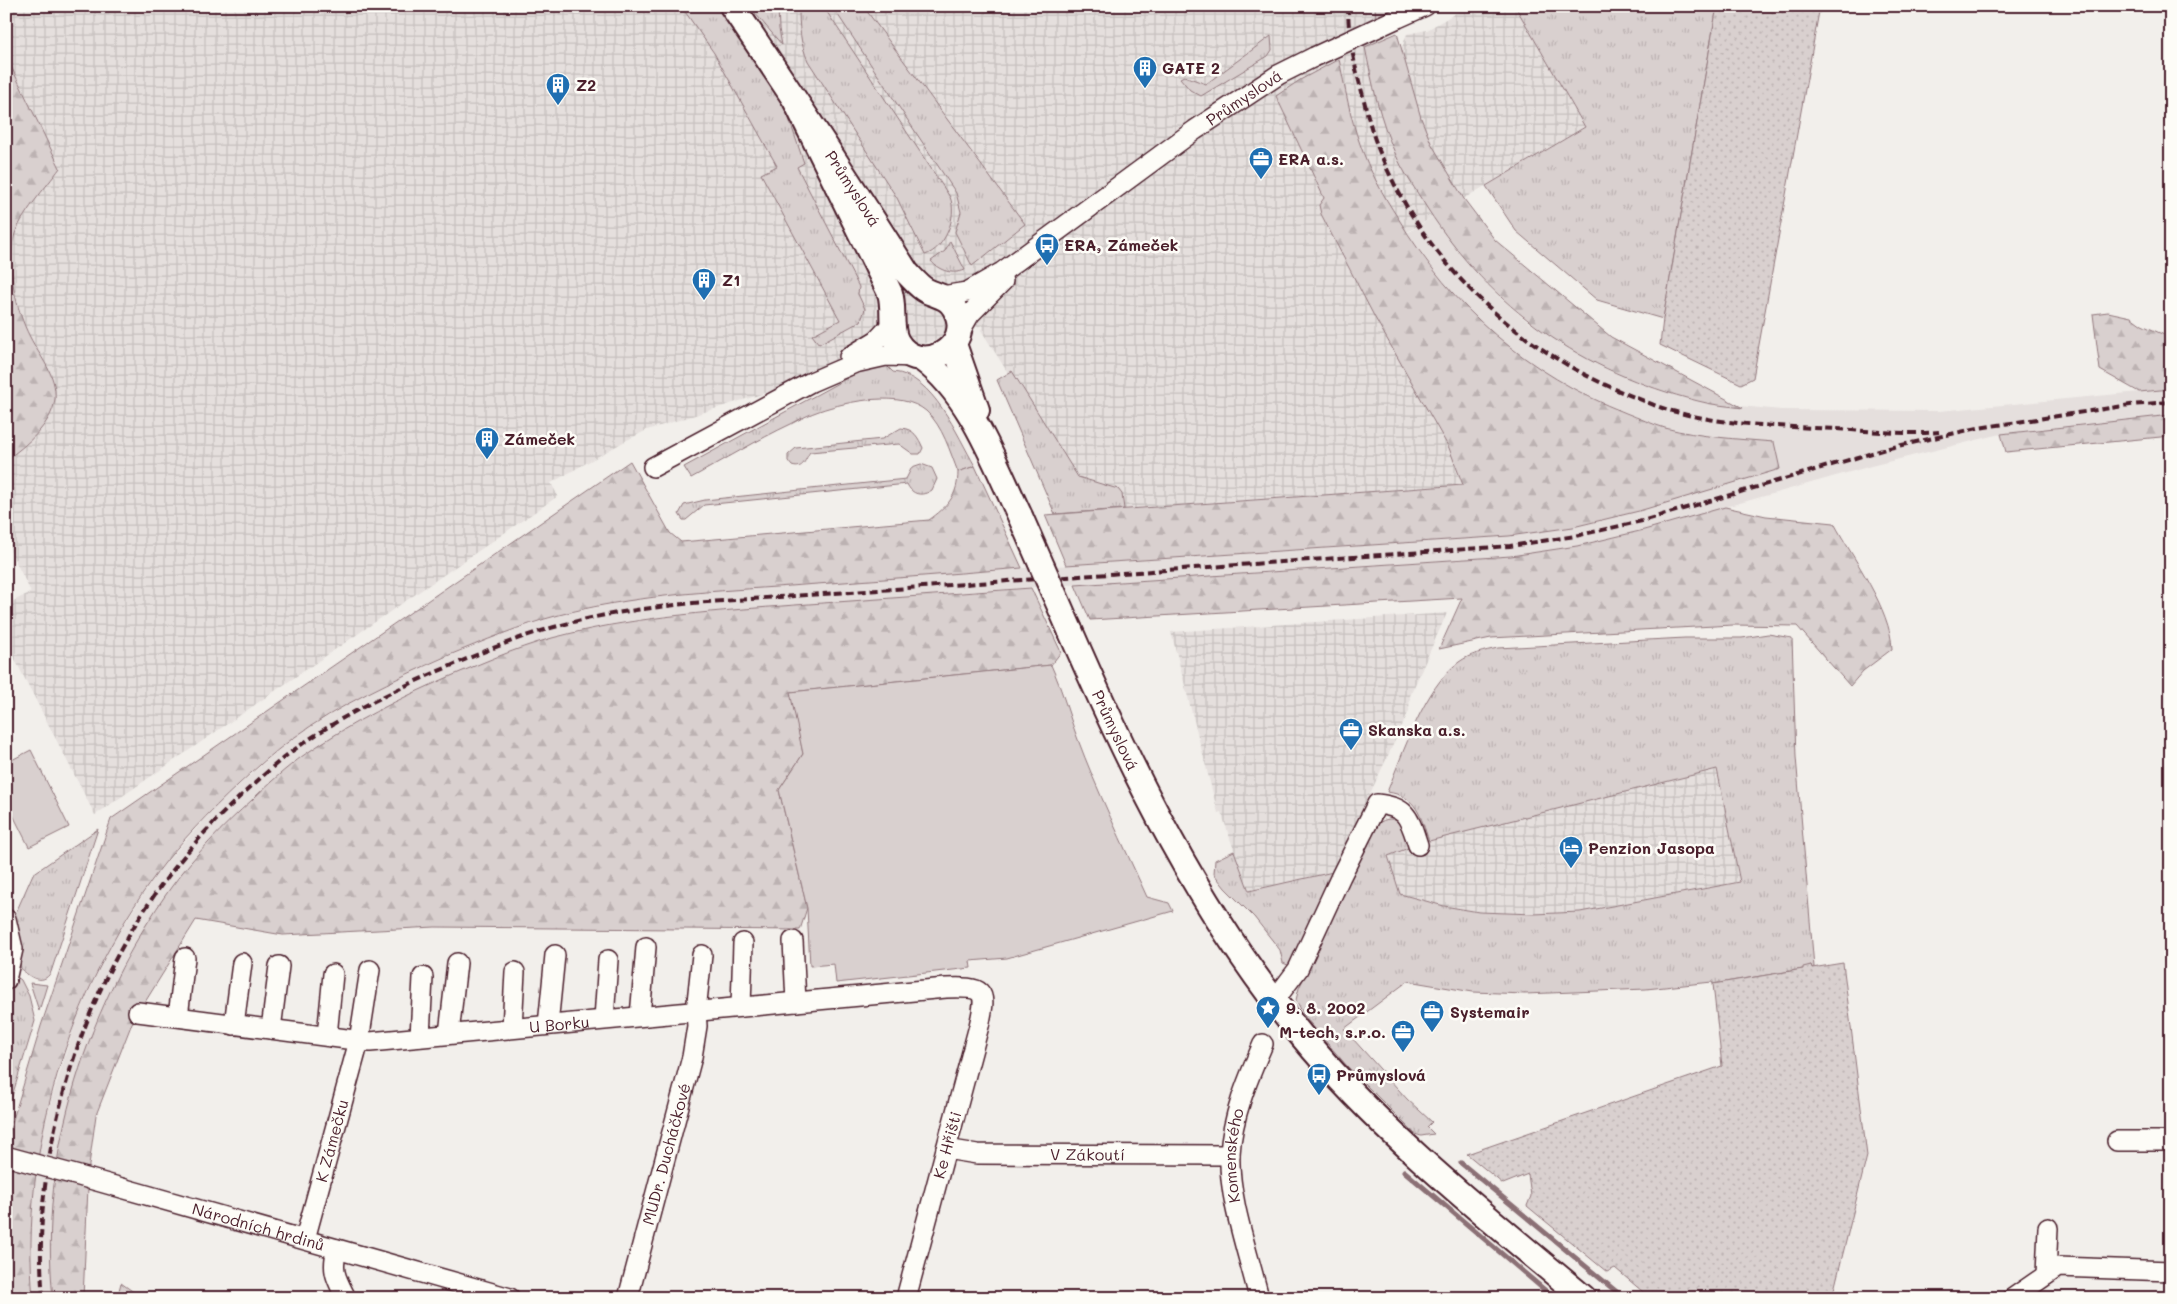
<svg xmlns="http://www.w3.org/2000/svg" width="2177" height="1304" font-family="Mali,sans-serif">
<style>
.built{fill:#e5dfdd}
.industrial{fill:url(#industrial-grid)}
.grass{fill:url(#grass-tufts);stroke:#92787d}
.forest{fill:url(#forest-firs);stroke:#92787d}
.park{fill:#d9d0cf;stroke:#92787d}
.garden{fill:url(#garden-dots);stroke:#92787d}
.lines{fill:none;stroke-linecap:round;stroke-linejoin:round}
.stream{stroke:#8b6f75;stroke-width:5}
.minor-casing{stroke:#4a1f2b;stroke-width:22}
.major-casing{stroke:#4a1f2b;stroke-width:28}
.minor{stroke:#fdfcf7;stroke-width:19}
.major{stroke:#fdfcf7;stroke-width:24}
.rail{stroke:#4a1f2b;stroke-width:4;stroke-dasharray:8 4;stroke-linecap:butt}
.minor-bridge-casing{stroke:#4a1f2b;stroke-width:22;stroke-linecap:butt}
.major-bridge-casing{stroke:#4a1f2b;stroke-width:28;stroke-linecap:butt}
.minor-bridge{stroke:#fdfcf7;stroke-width:19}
.major-bridge{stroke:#fdfcf7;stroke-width:24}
.labels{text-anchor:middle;stroke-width:5;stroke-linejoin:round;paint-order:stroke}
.poi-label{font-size:16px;font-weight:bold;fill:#4a1f2b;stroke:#fdfcf7;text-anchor:start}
.street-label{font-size:16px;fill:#4a1f2b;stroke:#fdfcf7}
</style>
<defs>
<pattern id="industrial-grid" width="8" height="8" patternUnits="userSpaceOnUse" patternTransform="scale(1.25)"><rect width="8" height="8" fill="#e5dfdd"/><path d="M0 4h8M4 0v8" fill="none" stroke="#c6bfbe"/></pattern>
<pattern id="grass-tufts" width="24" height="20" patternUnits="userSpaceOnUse" patternTransform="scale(1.25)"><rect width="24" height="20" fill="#d9d0cf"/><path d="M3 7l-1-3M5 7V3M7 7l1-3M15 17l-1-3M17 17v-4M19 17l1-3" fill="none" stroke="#bcb2b2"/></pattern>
<pattern id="forest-firs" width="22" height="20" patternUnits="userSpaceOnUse" patternTransform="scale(1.25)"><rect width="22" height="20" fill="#d9d0cf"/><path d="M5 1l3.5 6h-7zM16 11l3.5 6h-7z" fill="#bcb2b2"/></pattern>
<pattern id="garden-dots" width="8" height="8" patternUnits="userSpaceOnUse" patternTransform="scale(1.25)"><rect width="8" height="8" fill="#d9d0cf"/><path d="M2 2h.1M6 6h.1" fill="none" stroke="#bcb2b2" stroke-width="1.8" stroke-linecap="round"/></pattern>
</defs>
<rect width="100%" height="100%" fill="#f2efeb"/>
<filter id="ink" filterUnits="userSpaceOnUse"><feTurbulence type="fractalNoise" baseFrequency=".02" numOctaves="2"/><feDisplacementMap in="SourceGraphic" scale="10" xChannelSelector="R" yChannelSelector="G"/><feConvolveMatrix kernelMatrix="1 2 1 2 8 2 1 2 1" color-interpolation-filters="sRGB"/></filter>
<g filter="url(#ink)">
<!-- built -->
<path class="built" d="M1433,217L1473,269L1496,294L1528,322L1610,371L1655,389L1700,402L1781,410L1939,411L2171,389V415L2001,434L1871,466L1644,530L1577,546L1511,556L1023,588L694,613L629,621L564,634L499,656L397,700L355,723L303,756L231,819L173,885L126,958L94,1027L69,1109L55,1181L51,1232L53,1298H33L31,1232L35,1179L41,1140L50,1104L76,1020L109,948L157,873L217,805L291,739L345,706L388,683L492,637L559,615L626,601L692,593L1009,569L1509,536L1573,527L1639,511L1715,437L1664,428L1603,403L1546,374L1514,351L1484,326L1447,287L1407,233Z"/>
<!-- industrial -->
<g class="industrial">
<path d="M6,6H1375L1381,53L1402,47L1407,34L1427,30L1468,6H1515L1585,127L1348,267L1449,448L1463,485L1055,514L997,380L1008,373L981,330L983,325L647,430L627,440L551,483L558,496L95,815L6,642V605L31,592L6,543Z"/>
<path d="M1447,613L1410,696L1409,711L1333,872L1248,891L1221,812L1218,813L1171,632Z"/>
<path d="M1717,769L1740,882L1580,912L1534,914L1479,912L1444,906L1400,894L1388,856L1438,838Z"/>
</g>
<!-- grass -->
<g class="grass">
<path d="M681,6H717L784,104L804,163L797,167L859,287L858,294L865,309L861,321L819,344L812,335L840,320L761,174L777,166L714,53Z"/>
<path d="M749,6H778L779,29L782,45Z"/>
<path d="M799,6H823L950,197C958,216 945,249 925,255L897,198L808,61C800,43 799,26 799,6Z"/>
<path d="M832,6H863L1025,224L972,266L955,232L961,212L956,193Z"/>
<path d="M1515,6H1717L1663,319L1597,300L1516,231L1486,186L1585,127Z"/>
<path d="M1271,36L1272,50L1268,56L1201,96L1190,90L1180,78L1184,76L1206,84Z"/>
<path d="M950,241L965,270C953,275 939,271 931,261L945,251Z"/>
<path d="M886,365L893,372C933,375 957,435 975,466L958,472C950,452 943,426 926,411C901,390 848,401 819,411C810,414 800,419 791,424C757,440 724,460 691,478L684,467L862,370Z"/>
<path d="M1012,371L1078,477L1118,489L1122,494L1124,509L1055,514L997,380Z"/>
<path d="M901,428C914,429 918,437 923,448L920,454H913L899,444L810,452C805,459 804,470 792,466L788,461V455L796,448L882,439Z"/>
<path d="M921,464L932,468L937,479L932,490C922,497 912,495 907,484L704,505L686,520H683L679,514L684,505L705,500L906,479L912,467Z"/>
<path d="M1768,634L1792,638L1796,757L1814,967L1812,968L1811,965L1803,969L1713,984L1712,982L1646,989L1525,994L1473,992L1408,981L1344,1029L1407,1099L1432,1122L1427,1127L1434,1134L1421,1136L1415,1134L1347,1066L1305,1017L1296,1000L1299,988L1376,825C1398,808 1405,831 1411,847L1388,856L1400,894L1444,906L1479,912L1534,914L1580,912L1740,882L1717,769L1429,841C1420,816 1418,796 1387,792C1403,754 1424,687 1459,662C1470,654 1484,651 1498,648L1685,638H1742Z"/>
<path d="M98,829L51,972C43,987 27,976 20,967L21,939L14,917L33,874Z"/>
<path d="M1234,851L1249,891L1333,872L1290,966L1283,963L1280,950L1254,917L1225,888L1214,874L1215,860Z"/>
<path d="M17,977L21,980L29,996L35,1021L6,1116V997Z"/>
<path d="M30,983L47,985L39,1011Z"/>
<path d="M121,1283L142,1298H117Z"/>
</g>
<!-- forest -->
<g class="forest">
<path d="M1375,6H1402L1376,18Z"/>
<path d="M1397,33L1421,118L1431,143L1464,199L1495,240L1611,337L1743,408C1728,406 1712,405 1698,401C1582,372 1492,309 1427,208C1416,190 1403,172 1395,153C1380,120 1372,83 1365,47Z"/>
<path d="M6,56L60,168C47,186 19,217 14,237C6,267 16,310 30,337C40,357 57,375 55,399C52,425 25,446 6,460Z"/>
<path d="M1339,59C1345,88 1350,117 1360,144C1369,170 1383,195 1398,218C1453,309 1527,374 1626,413C1639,418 1652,424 1665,428C1700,437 1737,439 1774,442L1780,469L1639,511L1573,527L1509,536L1066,565L1045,515L1463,485L1449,448L1374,316L1321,214L1319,205L1324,198L1276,96L1300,80Z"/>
<path d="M2108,312L2131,317L2142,325L2171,338V389L2139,392L2100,370L2093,314Z"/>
<path d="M2171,415V436L2006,452L2001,434Z"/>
<path d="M630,461L670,533L681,542L929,520C947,507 958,496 958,472L975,466L1022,568C940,575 858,581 776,587C703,592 630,596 559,615C521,625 484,641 447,656C393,680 339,705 292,739C273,753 255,769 238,785C209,812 181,841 157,873C69,993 20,1149 33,1298H6V1143L41,1026L111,819Z"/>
<path d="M1725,507L1766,516L1834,523C1853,559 1891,609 1892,649L1863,671L1850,686L1797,626L1733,625L1491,638L1439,649L1462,598L1090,620L1075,585L1511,556L1577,546L1644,530Z"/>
<path d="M1031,588L1061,652L1051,665L791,692L803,754L779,790L807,908L800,930L435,927L283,935L196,920L132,1023L96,1115L89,1165L83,1298H53C38,1154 88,1003 172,886C195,855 223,826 252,800C268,784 286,768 304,755C350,723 400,698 451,676C489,660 528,643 568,634C643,616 719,611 795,605C874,599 952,594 1031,588Z"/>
</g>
<!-- park -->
<g class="park">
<path d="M1051,665C1062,689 1068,713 1077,737C1097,791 1123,844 1147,897L1169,903L1173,911L1007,958L970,961L971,968L836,983L834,964L810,966L807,908L779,790L803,754L790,692Z"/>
<path d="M31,750L69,827L29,847L6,801V763Z"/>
</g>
<!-- garden -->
<g class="garden">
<path d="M1717,6H1820L1753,378L1741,384L1660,345L1663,319Z"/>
<path d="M1843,963L1867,1156L1832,1298H1650L1615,1268L1607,1272L1527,1206L1531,1196L1528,1174L1503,1184L1467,1154L1722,1066L1713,984L1803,969V967L1811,965L1812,968Z"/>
</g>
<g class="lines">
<!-- stream -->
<g class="stream">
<path d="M1461,1163L1624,1298"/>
<path d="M1404,1171L1554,1298"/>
</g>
<defs>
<g id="minor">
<path d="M1398,18L1425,6"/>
<path id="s1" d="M942,296L967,292L1002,272L1195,130L1278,75L1314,57"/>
<path d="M959,333L970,314L1003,281"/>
<path d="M849,357L877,340L893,323"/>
<path d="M653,467L811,382L855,363L886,356L916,357"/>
<path d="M6,919L13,949L6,980"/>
<path d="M793,941L796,1002"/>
<path d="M1274,1001L1298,969L1341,876L1377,804C1408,807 1409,818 1418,845"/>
<path d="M741,1007L743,943"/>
<path id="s2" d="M138,1012L370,1042L946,988C983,987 988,988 979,1026L906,1298"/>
<path d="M640,1016L646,947"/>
<path d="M178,1017L185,958"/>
<path d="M604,1019L608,960"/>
<path d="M234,1025L242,963"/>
<path d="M548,1025L555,955"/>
<path d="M512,1028L515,972"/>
<path d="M271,1029L279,966"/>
<path d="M449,1034L457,963"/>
<path d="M327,1036L333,974"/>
<path d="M420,1037L423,977"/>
<path d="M2117,1141H2171"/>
<path id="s3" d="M946,1149L977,1154L1230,1155"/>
<path id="s4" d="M90,1179L510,1298"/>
<path id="s5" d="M305,1239L359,1041L370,970"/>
<path d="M337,1249C331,1271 336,1278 346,1298"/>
<path d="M2046,1275L2048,1228"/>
<path id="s6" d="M628,1298L692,1057L697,1026L696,1011L702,955"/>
<path id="s7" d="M1259,1298C1249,1255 1228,1198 1230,1154C1232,1116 1248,1079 1263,1044"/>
<path d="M2013,1298L2058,1267L2171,1271"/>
</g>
<g id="major">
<path id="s8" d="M732,6C792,94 850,183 907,273C913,279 919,287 927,291C938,296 949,297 955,309C976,347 919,379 897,342C889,328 895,309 890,293L795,100"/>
<path d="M954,344L977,410"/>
<path d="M922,359C971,395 994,462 1020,516"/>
<path id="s9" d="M1070,630C1133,775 1200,912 1301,1035C1383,1135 1486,1216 1584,1298"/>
</g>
</defs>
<!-- minor casing -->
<use href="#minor" class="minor-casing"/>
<!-- major casing -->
<use href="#major" class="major-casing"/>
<!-- minor -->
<use href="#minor" class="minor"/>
<!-- major -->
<use href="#major" class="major"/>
<!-- rail -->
<g class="rail">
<path d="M1348,6C1348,35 1354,64 1362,92C1367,113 1372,135 1381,155C1428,268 1523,355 1637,398C1649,403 1660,408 1672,411C1726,426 1781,426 1836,429C1870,431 1905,435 1939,432"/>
<path d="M43,1298C36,1223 47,1149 68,1077C101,965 159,871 245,792C262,777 279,760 298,747C344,714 396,689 448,667C485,651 523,635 562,625C605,613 649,608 693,603L1510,546L1575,536L1642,521L1889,448L1978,428L2130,405L2171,402"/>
</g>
<defs>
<g id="minor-bridge">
<path d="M1314,57L1398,18"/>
<path d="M9,1157L90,1179"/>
</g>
<path id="major-bridge" d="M1020,516L1070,630"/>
</defs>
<!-- minor-bridge casing -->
<use href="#minor-bridge" class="minor-bridge-casing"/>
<!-- major-bridge casing -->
<use href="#major-bridge" class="major-bridge-casing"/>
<!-- minor-bridge -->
<use href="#minor-bridge" class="minor-bridge"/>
<!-- major-bridge -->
<use href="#major-bridge" class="major-bridge"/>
</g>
</g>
<!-- icons -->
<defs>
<symbol id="building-pin" viewBox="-11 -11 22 30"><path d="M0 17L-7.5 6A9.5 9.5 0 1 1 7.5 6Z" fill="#1f6fb2" stroke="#fdfcf7"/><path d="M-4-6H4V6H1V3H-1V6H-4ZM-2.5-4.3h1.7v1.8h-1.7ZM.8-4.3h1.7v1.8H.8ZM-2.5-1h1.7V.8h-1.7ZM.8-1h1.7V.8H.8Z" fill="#fff"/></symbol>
<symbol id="office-pin" viewBox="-11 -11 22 30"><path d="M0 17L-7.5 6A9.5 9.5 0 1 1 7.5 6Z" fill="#1f6fb2" stroke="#fdfcf7"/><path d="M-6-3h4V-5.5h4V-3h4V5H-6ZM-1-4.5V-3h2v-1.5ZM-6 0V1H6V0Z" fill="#fff"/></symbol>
<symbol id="bus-pin" viewBox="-11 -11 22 30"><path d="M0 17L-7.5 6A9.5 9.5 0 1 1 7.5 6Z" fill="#1f6fb2" stroke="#fdfcf7"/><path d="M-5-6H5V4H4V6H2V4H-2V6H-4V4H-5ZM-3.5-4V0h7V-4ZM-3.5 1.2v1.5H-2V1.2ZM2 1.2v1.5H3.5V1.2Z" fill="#fff"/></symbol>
<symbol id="hotel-pin" viewBox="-11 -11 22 30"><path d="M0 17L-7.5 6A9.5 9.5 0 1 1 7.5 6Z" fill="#1f6fb2" stroke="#fdfcf7"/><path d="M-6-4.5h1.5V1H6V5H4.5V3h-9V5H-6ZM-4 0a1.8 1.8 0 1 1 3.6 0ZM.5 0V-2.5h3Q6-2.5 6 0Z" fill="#fff"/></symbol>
<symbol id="sight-pin" viewBox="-11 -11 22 30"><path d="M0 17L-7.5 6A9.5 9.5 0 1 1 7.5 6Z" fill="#1f6fb2" stroke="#fdfcf7"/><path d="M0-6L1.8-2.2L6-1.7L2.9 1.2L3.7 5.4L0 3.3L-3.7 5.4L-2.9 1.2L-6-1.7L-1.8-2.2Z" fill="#fff"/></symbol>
</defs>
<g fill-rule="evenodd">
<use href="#building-pin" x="1131" y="54" width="28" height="38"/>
<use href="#building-pin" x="544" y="71" width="28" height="38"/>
<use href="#office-pin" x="1247" y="145" width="28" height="38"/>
<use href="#bus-pin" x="1033" y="231" width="28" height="38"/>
<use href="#building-pin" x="690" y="266" width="28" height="38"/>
<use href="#building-pin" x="473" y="425" width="28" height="38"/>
<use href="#office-pin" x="1337" y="716" width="28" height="38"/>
<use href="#hotel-pin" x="1557" y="834" width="28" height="38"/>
<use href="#sight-pin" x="1254" y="994" width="28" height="38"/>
<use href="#office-pin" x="1418" y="998" width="28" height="38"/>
<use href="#office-pin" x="1389" y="1018" width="28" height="38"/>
<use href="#bus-pin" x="1305" y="1061" width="28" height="38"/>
</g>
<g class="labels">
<!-- poi labels -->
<g class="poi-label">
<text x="1162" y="74">GATE 2</text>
<text x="576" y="91">Z2</text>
<text x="1278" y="165">ERA a.s.</text>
<text x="1064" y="251">ERA, Zámeček</text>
<text x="722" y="286">Z1</text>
<text x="504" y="445">Zámeček</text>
<text x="1368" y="736">Skanska a.s.</text>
<text x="1588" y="854">Penzion Jasopa</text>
<text x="1286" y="1014">9. 8. 2002</text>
<text x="1450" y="1018">Systemair</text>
<text x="1386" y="1038" text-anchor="end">M-tech, s.r.o.</text>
<text x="1336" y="1081">Průmyslová</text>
</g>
<!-- street labels -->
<g class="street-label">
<text dy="6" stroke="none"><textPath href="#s1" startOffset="364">Průmyslová</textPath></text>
<text dy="6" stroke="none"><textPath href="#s8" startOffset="219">Průmyslová</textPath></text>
<text dy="6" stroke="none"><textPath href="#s9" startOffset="110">Průmyslová</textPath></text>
<text dy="6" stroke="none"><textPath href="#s2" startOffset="424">U Borku</textPath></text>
<text dy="6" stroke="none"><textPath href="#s5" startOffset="102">K Zámečku</textPath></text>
<text transform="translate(947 1145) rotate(-75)" y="6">Ke Hřišti</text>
<text dy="6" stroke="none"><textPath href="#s6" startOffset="149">MUDr. Ducháčkové</textPath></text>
<text dy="6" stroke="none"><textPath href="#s3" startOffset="142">V Zákoutí</textPath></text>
<text dy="6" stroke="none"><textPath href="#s7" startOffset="146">Komenského</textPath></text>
<text dy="6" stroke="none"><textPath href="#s4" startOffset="175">Národních hrdinů</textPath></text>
</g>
</g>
<!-- margin -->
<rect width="2177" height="1304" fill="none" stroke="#fdfcf7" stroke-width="25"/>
<rect x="12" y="12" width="2152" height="1279" fill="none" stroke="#4a1f2b" stroke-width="2" filter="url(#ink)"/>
</svg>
